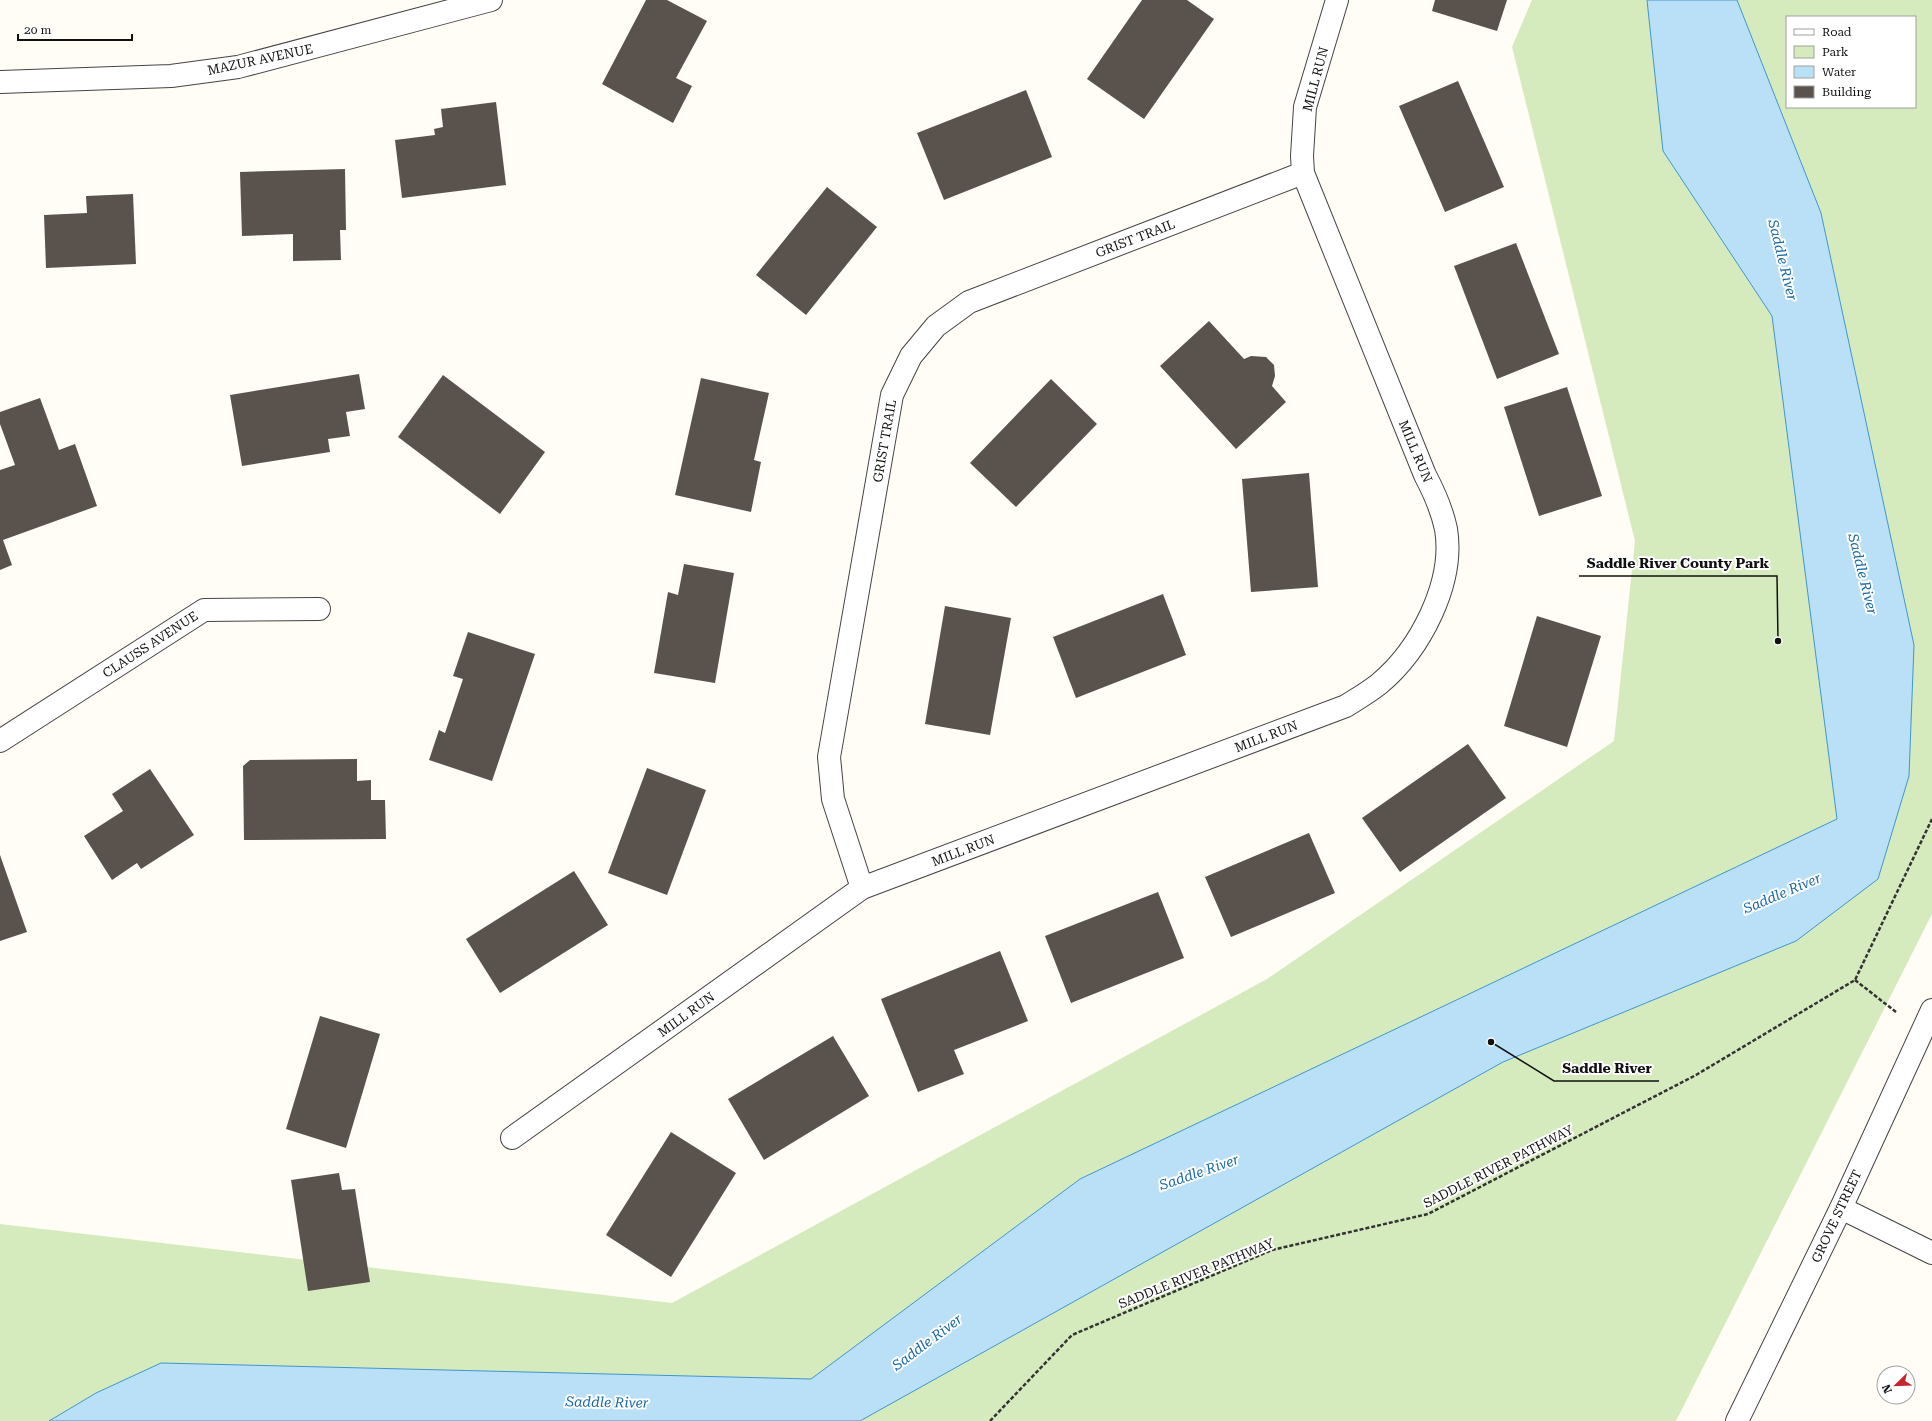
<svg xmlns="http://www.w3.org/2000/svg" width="1932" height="1421" font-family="'Roboto Serif',serif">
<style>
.green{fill:#d5ebbd;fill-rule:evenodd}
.water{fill:#b9e0f7;stroke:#3f96cf}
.building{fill:#5a524d}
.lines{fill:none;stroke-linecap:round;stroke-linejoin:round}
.minor-casing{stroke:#444;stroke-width:24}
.path{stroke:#333;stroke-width:2.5;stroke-dasharray:4 2;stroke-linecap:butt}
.minor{stroke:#fff;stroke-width:22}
.labels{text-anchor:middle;stroke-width:4;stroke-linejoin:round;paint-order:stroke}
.street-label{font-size:13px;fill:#111;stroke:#fff}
.water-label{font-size:14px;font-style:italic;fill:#1768a6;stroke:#fff}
.leader{fill:none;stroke:#111;stroke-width:1.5}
.callout-dot{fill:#111;stroke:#fff;stroke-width:1.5}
.callout-label{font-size:14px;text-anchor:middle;font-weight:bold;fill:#111;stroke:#fff;stroke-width:4;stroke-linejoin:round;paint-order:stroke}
</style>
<rect width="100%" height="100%" fill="#fffdf5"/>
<!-- green -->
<path class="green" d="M1532,0H1932V914L1676,1421H0V1224L672,1303L1267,979L1614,741L1635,541L1512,47ZM1787,17H1915V107H1787Z"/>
<!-- water -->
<path class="water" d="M1647,0H1737L1821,213L1914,645L1909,776L1878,879L1796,941L1503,1062L860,1421H49L96,1393L161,1363L811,1379L1080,1179L1837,819L1772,316L1663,151Z"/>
<!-- building -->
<g class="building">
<path d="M646,0H667L707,21L676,78L692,86L673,123L602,84Z"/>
<path d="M1142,0H1187L1214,19L1144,119L1087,79Z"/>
<path d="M1435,0H1507L1497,31L1432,11Z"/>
<path d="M1458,81L1504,187L1445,212L1399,106Z"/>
<path d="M1026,90L1052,157L944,200L917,133Z"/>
<path d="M496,102L506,185L402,198L395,140L435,135L434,129L443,127L441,109Z"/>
<path d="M345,169L346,230H340L341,260L293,261V234L242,236L240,172Z"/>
<path d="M827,187L877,227L806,315L756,275Z"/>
<path d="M133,194L136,264L46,268L44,215L87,213L86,196Z"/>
<path d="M1516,243L1559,354L1497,379L1454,266Z"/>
<path d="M1209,321L1244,359L1251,356L1266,357L1274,365L1275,376L1272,386L1286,402L1236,449L1160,366Z"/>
<path d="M359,374L365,409L346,412L350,436L328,439L330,452L242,466L230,395Z"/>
<path d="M443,375L545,452L500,514L398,437Z"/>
<path d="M701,378L769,393L754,460L761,462L751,512L675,495Z"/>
<path d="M1051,379L1097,424L1016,507L970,463Z"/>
<path d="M1567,387L1602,496L1539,516L1504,407Z"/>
<path d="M40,398L59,450L75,444L97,506L3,540L12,565L0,570V470L15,465L0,424V412Z"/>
<path d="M1309,473L1318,587L1251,592L1242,479Z"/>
<path d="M684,564L734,573L715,683L654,673L668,592L678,595Z"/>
<path d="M1163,594L1186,655L1076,698L1053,637Z"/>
<path d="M945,606L1011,618L990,735L925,724Z"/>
<path d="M1537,616L1601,636L1567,747L1504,726Z"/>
<path d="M468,632L535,654L492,781L429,760L439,730L445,733L463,679L453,676Z"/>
<path d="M1468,744L1506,798L1400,872L1362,818Z"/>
<path d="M357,759V781L371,780V800H385L386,839L244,840L243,766L250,760Z"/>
<path d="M647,768L706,790L667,895L608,873Z"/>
<path d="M150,769L194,835L141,869L137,863L112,880L84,836L123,811L112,794Z"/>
<path d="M1309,833L1335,893L1231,937L1205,877Z"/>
<path d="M0,855L27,932L0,941Z"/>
<path d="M574,871L608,925L500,993L466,939Z"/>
<path d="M1158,892L1184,958L1071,1003L1045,936Z"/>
<path d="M1000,951L1028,1021L954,1050L964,1074L918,1092L881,999Z"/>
<path d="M320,1016L380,1034L346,1148L286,1129Z"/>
<path d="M833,1036L869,1096L764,1160L728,1099Z"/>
<path d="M671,1132L736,1173L671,1277L606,1235Z"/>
<path d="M339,1173L342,1190L355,1189L370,1282L308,1291L291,1180Z"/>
</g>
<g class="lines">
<defs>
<g id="minor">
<path d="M0,82L171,76L238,67L491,0"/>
<path d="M0,741L204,610L319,609"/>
<path d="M862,888L833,799L829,757L892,395L911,356L936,326L969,302L1303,173"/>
<path d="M512,1138L862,888L1346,706C1357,699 1369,692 1379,684C1420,650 1455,583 1446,529C1442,510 1434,492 1425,475L1303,173L1302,156L1305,107L1337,0"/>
<path d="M1841,1208L1932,1253"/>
<path d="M1737,1421L1841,1208L1932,1010"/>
</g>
</defs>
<!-- minor casing -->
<use href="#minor" class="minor-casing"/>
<!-- path -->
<g class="path">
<path d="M1855,980L1896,1012"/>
<path d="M990,1421L1072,1335L1272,1250L1428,1214L1696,1075L1855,980L1932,819"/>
</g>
<!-- minor -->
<use href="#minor" class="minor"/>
</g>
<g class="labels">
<!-- street labels -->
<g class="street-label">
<text transform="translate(260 59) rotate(-12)" y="5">MAZUR AVENUE</text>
<text transform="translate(1315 79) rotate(-75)" y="5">MILL RUN</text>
<text transform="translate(1135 238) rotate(-21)" y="5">GRIST TRAIL</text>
<text transform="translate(884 441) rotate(-80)" y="5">GRIST TRAIL</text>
<text transform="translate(1416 451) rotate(67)" y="5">MILL RUN</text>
<text transform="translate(150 644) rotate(-33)" y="5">CLAUSS AVENUE</text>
<text transform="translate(1266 736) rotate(-21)" y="5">MILL RUN</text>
<text transform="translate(963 850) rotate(-21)" y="5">MILL RUN</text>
<text transform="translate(686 1014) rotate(-36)" y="5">MILL RUN</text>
<text transform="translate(1498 1166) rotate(-27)" y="5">SADDLE RIVER PATHWAY</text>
<text transform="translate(1836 1216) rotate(-65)" y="5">GROVE STREET</text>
<text transform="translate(1196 1273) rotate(-22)" y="5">SADDLE RIVER PATHWAY</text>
</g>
<!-- water labels -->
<g class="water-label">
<text transform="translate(1783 260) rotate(76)" y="5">Saddle River</text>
<text transform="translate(1863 574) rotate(76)" y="5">Saddle River</text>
<text transform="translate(1782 893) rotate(-23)" y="5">Saddle River</text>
<text transform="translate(1199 1172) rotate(-19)" y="5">Saddle River</text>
<text transform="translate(927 1342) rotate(-37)" y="5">Saddle River</text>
<text transform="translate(607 1402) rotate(1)" y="5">Saddle River</text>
</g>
</g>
<!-- callouts -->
<path class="leader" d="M1778 641L1777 576H1579M1491 1042L1554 1081H1659"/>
<g class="callout-dot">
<circle cx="1778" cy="641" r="4"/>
<circle cx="1491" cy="1042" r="4"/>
</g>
<g class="callout-label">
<text x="1678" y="568">Saddle River County Park</text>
<text x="1607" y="1073">Saddle River</text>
</g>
<!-- legend -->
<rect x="1786" y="16" width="130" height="92" fill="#ffffff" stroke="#a0a0a0"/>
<rect x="1794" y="29" width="20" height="6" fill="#ffffff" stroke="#a0a0a0"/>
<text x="1822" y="36" font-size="12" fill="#111111">Road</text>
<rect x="1794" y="46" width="20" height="12" fill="#d5ebbd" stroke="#a0a0a0"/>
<text x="1822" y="56" font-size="12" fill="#111111">Park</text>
<rect x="1794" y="66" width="20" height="12" fill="#b9e0f7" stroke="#a0a0a0"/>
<text x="1822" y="76" font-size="12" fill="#111111">Water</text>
<rect x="1794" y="86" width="20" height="12" fill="#5a524d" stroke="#a0a0a0"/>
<text x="1822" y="96" font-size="12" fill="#111111">Building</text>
<!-- north arrow -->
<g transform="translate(1896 1385) rotate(247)"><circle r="19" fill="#ffffff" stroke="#a0a0a0"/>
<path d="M0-3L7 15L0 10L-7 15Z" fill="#c4262e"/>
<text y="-6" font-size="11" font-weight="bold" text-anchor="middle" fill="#111111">N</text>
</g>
<!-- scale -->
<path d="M18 34v6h114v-6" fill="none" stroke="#111111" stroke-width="2"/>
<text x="24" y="34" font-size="12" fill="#111111" stroke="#ffffff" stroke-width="3" paint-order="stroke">20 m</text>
</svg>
